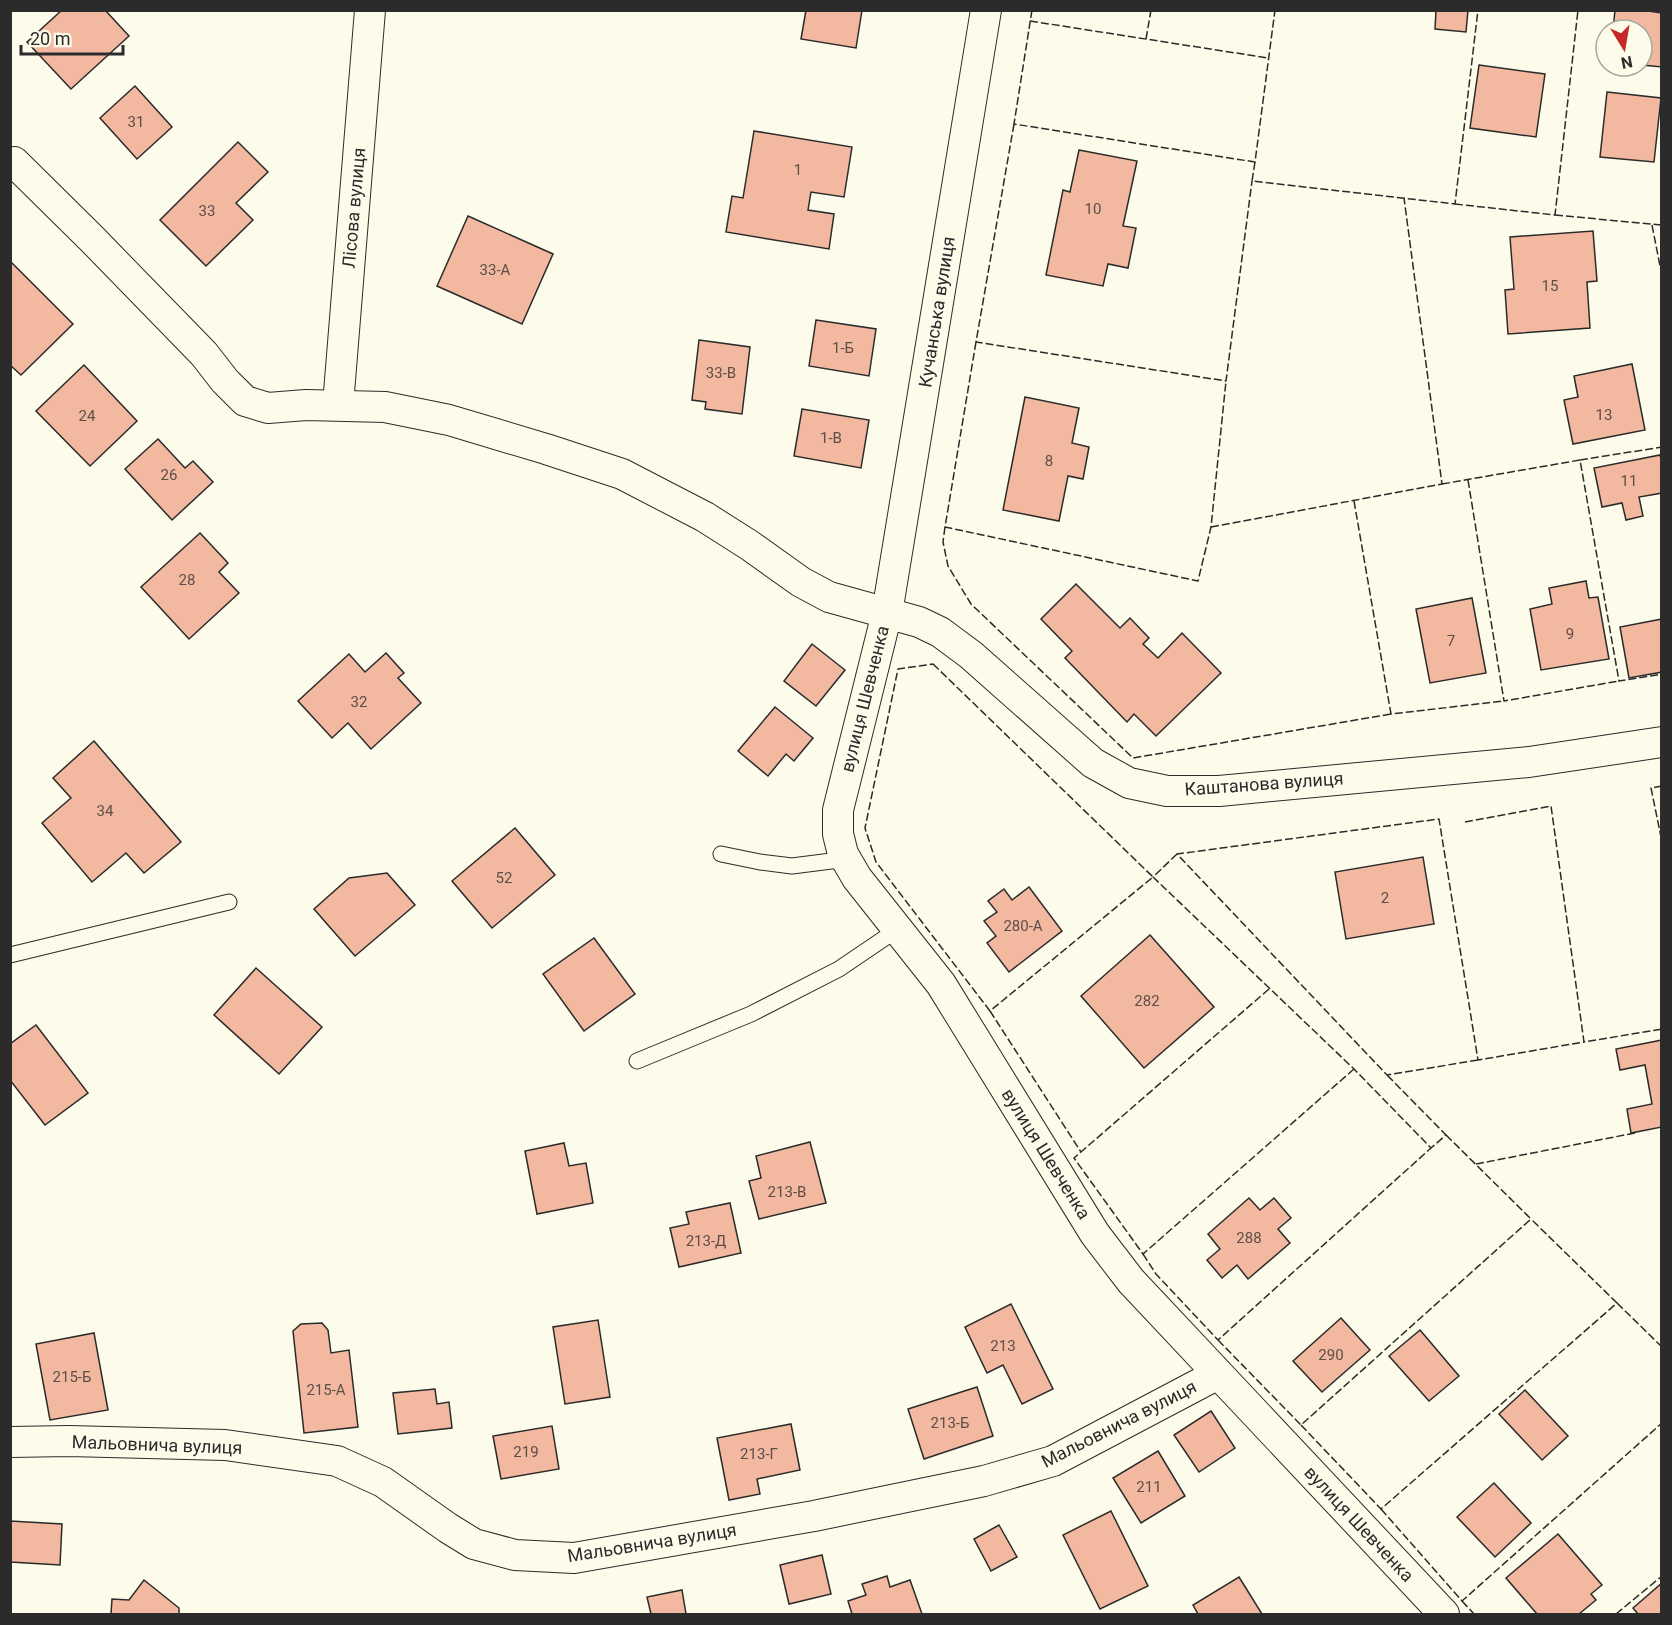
<svg xmlns="http://www.w3.org/2000/svg" width="1672" height="1625" font-family="Roboto,sans-serif">
<style>
.building{fill:#f2b8a0;stroke:#2b2b2b;stroke-width:1.5}
.lines{fill:none;stroke-linecap:round;stroke-linejoin:round}
.service-casing{stroke:#2b2b2b;stroke-width:17}
.minor-casing{stroke:#2b2b2b;stroke-width:32}
.service{stroke:#fdfbea;stroke-width:15}
.minor{stroke:#fdfbea;stroke-width:30}
.fence{stroke:#2b2b2b;stroke-width:1.5;stroke-dasharray:8 3;stroke-linecap:butt}
.labels{text-anchor:middle;stroke-width:4.5;stroke-linejoin:round;paint-order:stroke}
.number-label{font-size:15px;fill:#5d4e48}
.street-label{font-size:18px;fill:#2b2b2b;stroke:#fdfbea}
</style>
<rect width="100%" height="100%" fill="#fdfbea"/>
<!-- building -->
<g class="building">
<path d="M62,10H105L129,36L71,89L27,42Z"/>
<path d="M806,10H862L856,48L801,39Z"/>
<path d="M1436,10H1468L1466,32L1435,29Z"/>
<path d="M1615,10H1641L1662,13V67L1642,65V30H1613Z"/>
<path d="M1479,65L1545,74L1536,137L1470,128Z"/>
<path d="M135,86L172,127L137,159L100,118Z"/>
<path d="M1607,92L1661,98L1654,162L1600,157Z"/>
<path d="M754,131L852,147L844,197L811,192L808,210L834,214L829,249L726,232L732,196L743,198Z"/>
<path d="M238,142L268,172L236,203L253,220L206,266L160,220Z"/>
<path d="M1079,150L1137,161L1123,226L1136,228L1128,268L1108,264L1103,286L1046,275L1063,190L1070,192Z"/>
<path d="M468,216L553,254L522,324L437,286Z"/>
<path d="M1593,231L1597,281L1587,282L1590,328L1508,334L1505,290L1514,289L1510,237Z"/>
<path d="M10,261L73,324L21,375L10,365Z"/>
<path d="M816,320L876,329L869,376L809,366Z"/>
<path d="M699,340L750,347L742,414L705,409L706,402L692,400Z"/>
<path d="M1632,364L1645,430L1573,444L1564,400L1578,397L1574,376Z"/>
<path d="M84,365L137,421L90,466L36,411Z"/>
<path d="M1025,397L1079,408L1072,443L1089,447L1083,479L1068,476L1059,521L1003,510Z"/>
<path d="M802,409L869,420L861,468L794,456Z"/>
<path d="M158,439L185,468L193,461L213,482L172,520L125,469Z"/>
<path d="M1660,455L1662,464V493L1639,497L1643,516L1626,520L1622,503L1602,507L1594,468Z"/>
<path d="M200,533L228,563L219,572L239,593L189,639L141,587Z"/>
<path d="M1586,581L1589,598L1598,597L1609,659L1541,670L1530,609L1552,604L1549,588Z"/>
<path d="M1076,584L1120,628L1130,618L1149,638L1143,644L1158,658L1182,633L1221,673L1156,736L1134,714L1127,722L1065,658L1072,651L1041,619Z"/>
<path d="M1472,598L1486,673L1430,683L1416,609Z"/>
<path d="M1662,619V672L1629,678L1620,627Z"/>
<path d="M812,644L845,670L816,706L784,681Z"/>
<path d="M386,653L404,673L398,678L421,703L371,749L348,723L332,738L298,701L349,654L365,672Z"/>
<path d="M775,707L813,738L794,761L786,754L768,776L738,751Z"/>
<path d="M94,741L181,842L144,873L126,853L92,882L42,823L71,798L53,778Z"/>
<path d="M515,828L555,875L492,928L452,881Z"/>
<path d="M1423,857L1434,924L1346,939L1335,872Z"/>
<path d="M387,873L415,905L355,956L314,909L349,878Z"/>
<path d="M1029,887L1062,931L1009,972L987,943L996,936L984,921L997,912L988,901L1004,889L1012,900Z"/>
<path d="M1150,935L1214,1007L1144,1068L1081,996Z"/>
<path d="M594,938L635,994L584,1031L543,974Z"/>
<path d="M256,968L322,1027L279,1074L214,1015Z"/>
<path d="M36,1025L88,1093L45,1125L10,1080V1044Z"/>
<path d="M1662,1040V1127L1631,1133L1627,1109L1652,1104L1645,1065L1620,1070L1616,1049Z"/>
<path d="M810,1142L826,1203L759,1219L749,1181L761,1178L756,1156Z"/>
<path d="M564,1143L569,1166L586,1163L593,1203L537,1214L525,1151Z"/>
<path d="M1249,1198L1260,1210L1274,1198L1291,1218L1278,1229L1290,1243L1248,1279L1237,1265L1222,1278L1207,1260L1220,1249L1208,1234Z"/>
<path d="M730,1203L741,1253L679,1267L670,1228L689,1224L686,1212Z"/>
<path d="M1011,1304L1053,1389L1022,1404L1003,1365L987,1373L965,1327Z"/>
<path d="M1341,1318L1370,1350L1322,1392L1293,1361Z"/>
<path d="M598,1320L610,1397L565,1404L553,1327Z"/>
<path d="M322,1323L328,1330L331,1353L349,1350L358,1427L304,1433L293,1331L301,1324Z"/>
<path d="M1420,1330L1459,1376L1429,1401L1389,1356Z"/>
<path d="M94,1333L108,1410L50,1420L36,1344Z"/>
<path d="M977,1387L993,1436L924,1459L908,1409Z"/>
<path d="M435,1389L437,1404L449,1402L452,1428L398,1434L393,1393Z"/>
<path d="M1525,1390L1568,1436L1542,1460L1499,1414Z"/>
<path d="M1211,1411L1235,1448L1199,1472L1174,1435Z"/>
<path d="M791,1424L800,1470L757,1479L760,1494L729,1500L717,1438Z"/>
<path d="M552,1426L559,1469L501,1479L493,1436Z"/>
<path d="M1158,1451L1185,1496L1141,1523L1113,1478Z"/>
<path d="M1494,1483L1531,1523L1495,1557L1457,1517Z"/>
<path d="M1111,1511L1148,1586L1100,1609L1063,1535Z"/>
<path d="M10,1521L62,1524L60,1565L10,1562Z"/>
<path d="M999,1525L1017,1557L991,1571L974,1539Z"/>
<path d="M1558,1534L1602,1585L1591,1594L1596,1600L1579,1614H1537L1506,1578Z"/>
<path d="M822,1555L831,1594L789,1604L780,1565Z"/>
<path d="M887,1576L890,1587L910,1580L922,1614H852L848,1601L866,1595L862,1584Z"/>
<path d="M1239,1577L1262,1614H1198L1193,1605Z"/>
<path d="M144,1580L179,1608V1614H111L112,1599L129,1600Z"/>
<path d="M1662,1583V1614H1638L1633,1608Z"/>
<path d="M682,1590L686,1614H651L647,1597Z"/>
</g>
<g class="lines">
<defs>
<g id="service">
<path d="M721,854L760,862L792,866L847,859"/>
<path d="M10,955L229,902"/>
<path d="M637,1061L751,1014L839,969L898,929"/>
</g>
<g id="minor">
<path d="M986,10L887,613L838,810V834L843,854L857,878L941,984L1095,1234L1131,1281L1444,1614"/>
<path d="M10,163L14,162L91,238L204,354L225,381L245,401L268,408L306,405L385,407L449,420L546,449L622,474L705,517L749,545L801,582L829,597L919,622L940,632L971,655L1093,763L1129,783L1167,791H1219L1529,762L1662,742"/>
<path d="M338,405L370,10"/>
<path d="M10,1442L69,1441L225,1445L337,1461L383,1482L448,1528L474,1544L515,1555L574,1558L814,1516L984,1481L1053,1461L1218,1374"/>
</g>
</defs>
<!-- service casing -->
<use href="#service" class="service-casing"/>
<!-- minor casing -->
<use href="#minor" class="minor-casing"/>
<!-- service -->
<use href="#service" class="service"/>
<!-- minor -->
<use href="#minor" class="minor"/>
<!-- fence -->
<g class="fence">
<path d="M1032,10L1014,124L1255,162L1275,10"/>
<path d="M1030,21L1268,58"/>
<path d="M1146,39L1151,10"/>
<path d="M1014,124L976,342L1226,381L1252,181"/>
<path d="M1255,162L1252,181L1455,204L1478,10"/>
<path d="M1455,204L1555,215L1578,10"/>
<path d="M1555,215L1661,225L1662,216"/>
<path d="M1652,225L1662,276"/>
<path d="M976,342L945,527L1198,581L1211,527L1226,381"/>
<path d="M1580,460L1662,447"/>
<path d="M1468,480L1504,701L1619,681"/>
<path d="M1442,484L1580,460L1619,681L1662,674"/>
<path d="M1354,501L1391,714L1504,701"/>
<path d="M945,527L943,542L948,566L971,604L1133,758L1391,714"/>
<path d="M1211,527L1442,484L1404,198"/>
<path d="M933,664L1153,877L990,1011L876,862L865,828L898,669Z"/>
<path d="M1662,786L1651,788L1662,842"/>
<path d="M1465,822L1551,806L1584,1042L1662,1029"/>
<path d="M1177,854L1153,877L1354,1069L1431,1148L1446,1135L1387,1075"/>
<path d="M1269,989L1074,1158L1143,1254L1354,1069"/>
<path d="M990,1011L1081,1152"/>
<path d="M1478,1060L1387,1075L1177,854L1439,819L1478,1060L1584,1042"/>
<path d="M1476,1164L1635,1133"/>
<path d="M1143,1254L1156,1274L1218,1340L1431,1148"/>
<path d="M1617,1303L1662,1347"/>
<path d="M1218,1340L1301,1425L1531,1219L1446,1135"/>
<path d="M1301,1425L1381,1509L1617,1303L1531,1219"/>
<path d="M1381,1509L1462,1601L1662,1423"/>
<path d="M1462,1601L1474,1614"/>
<path d="M1616,1614L1662,1576"/>
</g>
</g>
<g class="labels">
<!-- number labels -->
<g class="number-label">
<text x="136" y="127">31</text>
<text x="798" y="175">1</text>
<text x="1093" y="214">10</text>
<text x="207" y="216">33</text>
<text x="495" y="275">33-А</text>
<text x="1550" y="291">15</text>
<text x="843" y="353">1-Б</text>
<text x="721" y="378">33-В</text>
<text x="1604" y="420">13</text>
<text x="87" y="421">24</text>
<text x="831" y="443">1-В</text>
<text x="1049" y="466">8</text>
<text x="169" y="480">26</text>
<text x="1629" y="486">11</text>
<text x="187" y="585">28</text>
<text x="1570" y="639">9</text>
<text x="1451" y="646">7</text>
<text x="359" y="707">32</text>
<text x="105" y="816">34</text>
<text x="504" y="883">52</text>
<text x="1385" y="903">2</text>
<text x="1023" y="931">280-А</text>
<text x="1147" y="1006">282</text>
<text x="787" y="1197">213-В</text>
<text x="1249" y="1243">288</text>
<text x="706" y="1246">213-Д</text>
<text x="1003" y="1351">213</text>
<text x="1331" y="1360">290</text>
<text x="72" y="1382">215-Б</text>
<text x="326" y="1395">215-А</text>
<text x="950" y="1428">213-Б</text>
<text x="526" y="1457">219</text>
<text x="759" y="1459">213-Г</text>
<text x="1149" y="1492">211</text>
</g>
<!-- street labels -->
<g class="street-label">
<text transform="translate(354 208) rotate(-85)" y="6">Лісова вулиця</text>
<text transform="translate(937 312) rotate(-81)" y="6">Кучанська вулиця</text>
<text transform="translate(865 699) rotate(-76)" y="6">вулиця Шевченка</text>
<text transform="translate(1264 784) rotate(-4)" y="6">Каштанова вулиця</text>
<text transform="translate(1046 1154) rotate(58)" y="6">вулиця Шевченка</text>
<text transform="translate(1119 1424) rotate(-27)" y="6">Мальовнича вулиця</text>
<text transform="translate(157 1445) rotate(2)" y="6">Мальовнича вулиця</text>
<text transform="translate(1359 1524) rotate(47)" y="6">вулиця Шевченка</text>
<text transform="translate(652 1543) rotate(-9)" y="6">Мальовнича вулиця</text>
</g>
</g>
<!-- border -->
<rect width="1672" height="1625" fill="none" stroke="#2b2b2b" stroke-width="24"/>
<!-- north arrow -->
<g transform="translate(1624 48) rotate(169)"><circle r="28" fill="#fdfbea" stroke="#a9a89e" stroke-width="1.5"/>
<path d="M0-4.5L10 22L0 15L-10 22Z" fill="#c62828"/>
<text y="-9" font-size="16" font-weight="bold" text-anchor="middle" fill="#2b2b2b">N</text>
</g>
<!-- scale -->
<path d="M21 45v9h102v-9" fill="none" stroke="#2b2b2b" stroke-width="3"/>
<text x="30" y="45" font-size="18" fill="#2b2b2b" stroke="#fdfbea" stroke-width="4.5" paint-order="stroke">20 m</text>
</svg>
